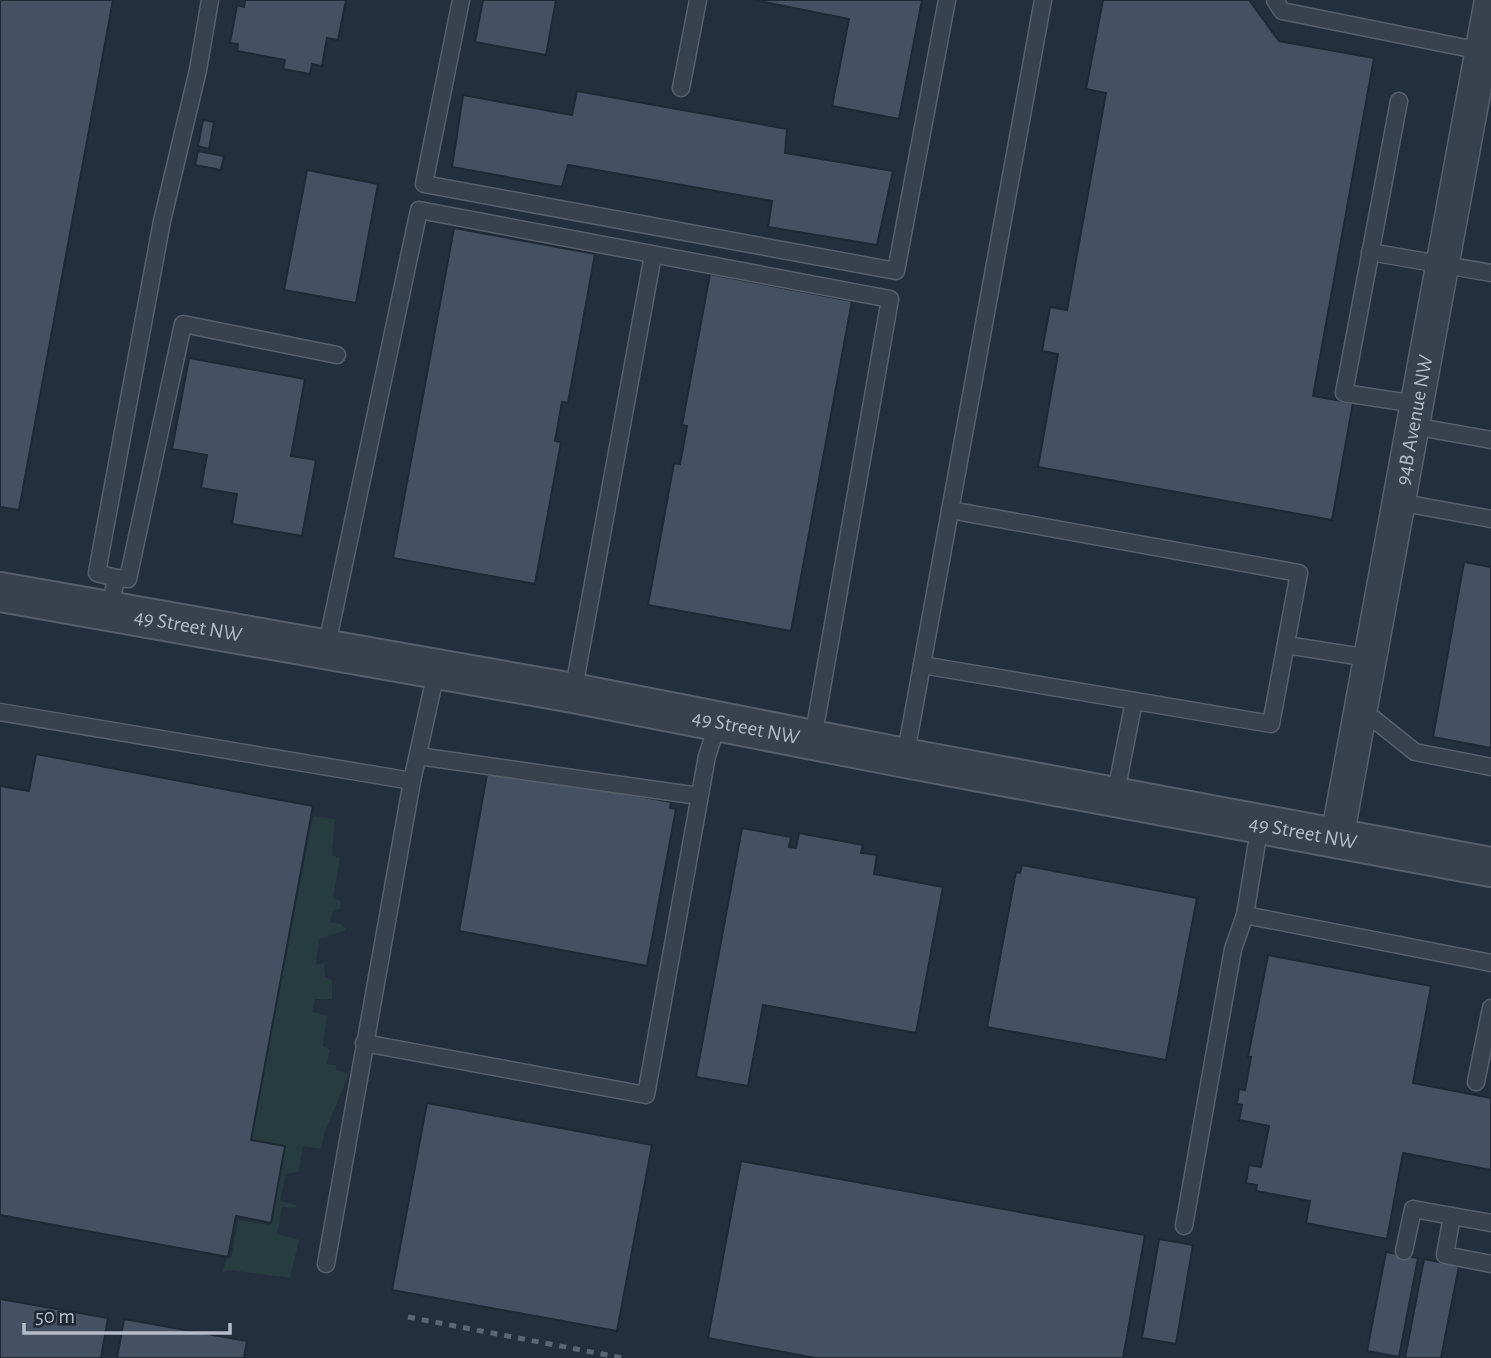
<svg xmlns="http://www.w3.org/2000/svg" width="1491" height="1358" font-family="'Alegreya Sans',sans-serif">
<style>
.green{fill:#263c3f}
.building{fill:#455162;stroke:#1f2835;stroke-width:2}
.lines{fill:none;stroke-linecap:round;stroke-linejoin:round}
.service-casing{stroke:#565f6c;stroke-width:19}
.minor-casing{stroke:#565f6c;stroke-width:35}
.tertiary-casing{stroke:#565f6c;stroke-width:42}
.service{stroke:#38414e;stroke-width:16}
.minor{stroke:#38414e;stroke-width:32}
.tertiary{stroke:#38414e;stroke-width:38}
.rail{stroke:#5a6575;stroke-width:5;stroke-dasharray:7 7;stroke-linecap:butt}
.labels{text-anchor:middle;stroke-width:5;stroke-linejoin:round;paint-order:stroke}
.street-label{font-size:21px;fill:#b4bcc9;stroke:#1d2633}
</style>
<rect width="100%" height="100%" fill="#242f3e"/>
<!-- green -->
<path class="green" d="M313,816L335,819L332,855L340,858L333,898L341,901L340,909L333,910L330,922L341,924L347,930L319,939L316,965L324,963L325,977L332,980V999H315L312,1012L327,1016L323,1046L330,1050L327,1064L336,1065V1070L347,1073V1079L325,1131L321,1149L303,1146L299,1171L286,1174L280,1201L296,1205V1208L282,1207L277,1234L299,1240L290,1278L229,1270L222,1273L227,1259L231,1258L238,1220L270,1225L285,1147L251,1140Z"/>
<!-- building -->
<g class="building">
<path d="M0,0H113L19,510L0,507Z"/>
<path d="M245,0H346L338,40L327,38L322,66L312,64L310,74L283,69L285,60L237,51L238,44L230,43L237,5L244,7Z"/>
<path d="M483,0H556L546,55L475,42Z"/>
<path d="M754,0H922L899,119L832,106L849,19Z"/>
<path d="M1103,0H1249L1279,41L1374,58L1313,396L1353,403L1332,520L1038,467L1058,354L1042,351L1050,307L1067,310L1106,93L1086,89Z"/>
<path d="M577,91L787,129L785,153L893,171L877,245L768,227L772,201L568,165L562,187L452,167L463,95L572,115Z"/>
<path d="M203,120L214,122L209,149L198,146Z"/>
<path d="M198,151L224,156L221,170L195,165Z"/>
<path d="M307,170L378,184L356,303L284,290Z"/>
<path d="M454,228L595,254L568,403L562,402L555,441L561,442L535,584L393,558Z"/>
<path d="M710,274L852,301L791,631L648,605L674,463L680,464L687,426L682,425Z"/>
<path d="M189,358L305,379L291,456L316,460L302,536L232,524L237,494L201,488L207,455L172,449Z"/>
<path d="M1464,562L1491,567V748L1433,737Z"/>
<path d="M36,754L313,806L251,1140L285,1146L271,1223L236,1216L228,1257L0,1215V786L29,791Z"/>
<path d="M493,769L671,802L670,808L676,809L647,966L459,931L487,774L492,775Z"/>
<path d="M742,828L791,837L789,847L796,848L799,833L863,845L861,853L877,855L874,874L943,887L916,1033L763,1005L748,1086L696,1077Z"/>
<path d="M1022,865L1197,898L1166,1060L987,1027L1016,872L1020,873Z"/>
<path d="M1268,955L1431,986L1413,1083L1491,1098V1170L1403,1153L1387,1239L1306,1223L1310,1201L1256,1191L1257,1185L1246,1183L1249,1165L1261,1167L1269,1126L1239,1120L1242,1105L1237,1104L1239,1089L1245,1090L1251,1057H1248Z"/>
<path d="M427,1103L652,1145L617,1331L392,1290Z"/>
<path d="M741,1161L1145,1235L1123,1358H815L708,1338Z"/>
<path d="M1159,1239L1193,1245L1176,1344L1142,1338Z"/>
<path d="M1386,1252L1418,1258L1399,1357L1367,1351Z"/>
<path d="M1424,1259L1459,1266L1441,1358H1405Z"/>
<path d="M0,1299L108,1318L101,1358H0Z"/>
<path d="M124,1319L247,1341L244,1358H117Z"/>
</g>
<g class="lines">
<defs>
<g id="service">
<path d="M461,0L424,184L896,271L947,0"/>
<path d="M1275,0L1282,11L1481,51"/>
<path d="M681,88L698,0"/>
<path d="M1399,101L1344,393L1416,404"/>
<path d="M1370,252L1491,273"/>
<path d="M1413,426L1491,440"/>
<path d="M1398,502L1491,519"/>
<path d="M116,578L128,579L183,324L337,355"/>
<path d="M110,610L116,578L97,573L102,545L162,221L198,70L210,0"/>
<path d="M1286,645L1369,658"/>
<path d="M326,649L419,210L890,299L813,739"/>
<path d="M922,665L1271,724L1299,573L950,510"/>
<path d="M573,693L653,255"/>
<path d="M1360,708L1415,752L1491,767"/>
<path d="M0,712L412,781"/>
<path d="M418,756L699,796"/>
<path d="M905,758L1043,0"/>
<path d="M1115,797L1134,701"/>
<path d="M1260,824L1245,915L1491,963"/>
<path d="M364,1043L646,1095L707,756L719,720"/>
<path d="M1476,1082L1491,1008"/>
<path d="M1491,1223L1452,1216L1445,1255L1491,1264"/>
<path d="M1184,1226L1233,949L1245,915"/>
<path d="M1404,1251L1413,1209L1452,1216"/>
<path d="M326,1264L412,781L437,668"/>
</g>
<g id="minor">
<path id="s1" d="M1337,838L1491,0"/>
</g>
<g id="tertiary">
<path id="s2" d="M0,592L573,693L905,758L1491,867"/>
</g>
</defs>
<!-- service casing -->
<use href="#service" class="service-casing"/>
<!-- minor casing -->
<use href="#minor" class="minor-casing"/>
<!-- tertiary casing -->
<use href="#tertiary" class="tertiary-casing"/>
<!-- service -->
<use href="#service" class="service"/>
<!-- minor -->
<use href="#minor" class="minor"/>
<!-- tertiary -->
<use href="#tertiary" class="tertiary"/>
<!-- rail -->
<path class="rail" d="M408,1317L623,1358"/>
</g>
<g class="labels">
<!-- street labels -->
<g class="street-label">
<text dy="7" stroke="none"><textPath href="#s1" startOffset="425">94B Avenue NW</textPath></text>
<text dy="7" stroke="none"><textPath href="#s2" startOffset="191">49 Street NW</textPath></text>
<text dy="7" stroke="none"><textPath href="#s2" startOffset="758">49 Street NW</textPath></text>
<text dy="7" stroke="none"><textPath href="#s2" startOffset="1325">49 Street NW</textPath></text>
</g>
</g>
<!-- scale -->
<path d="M24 1323v10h206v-10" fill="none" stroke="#b4bcc9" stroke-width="3.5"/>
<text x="35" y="1323" font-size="21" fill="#b4bcc9" stroke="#1d2633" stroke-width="5" paint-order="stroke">50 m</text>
</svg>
